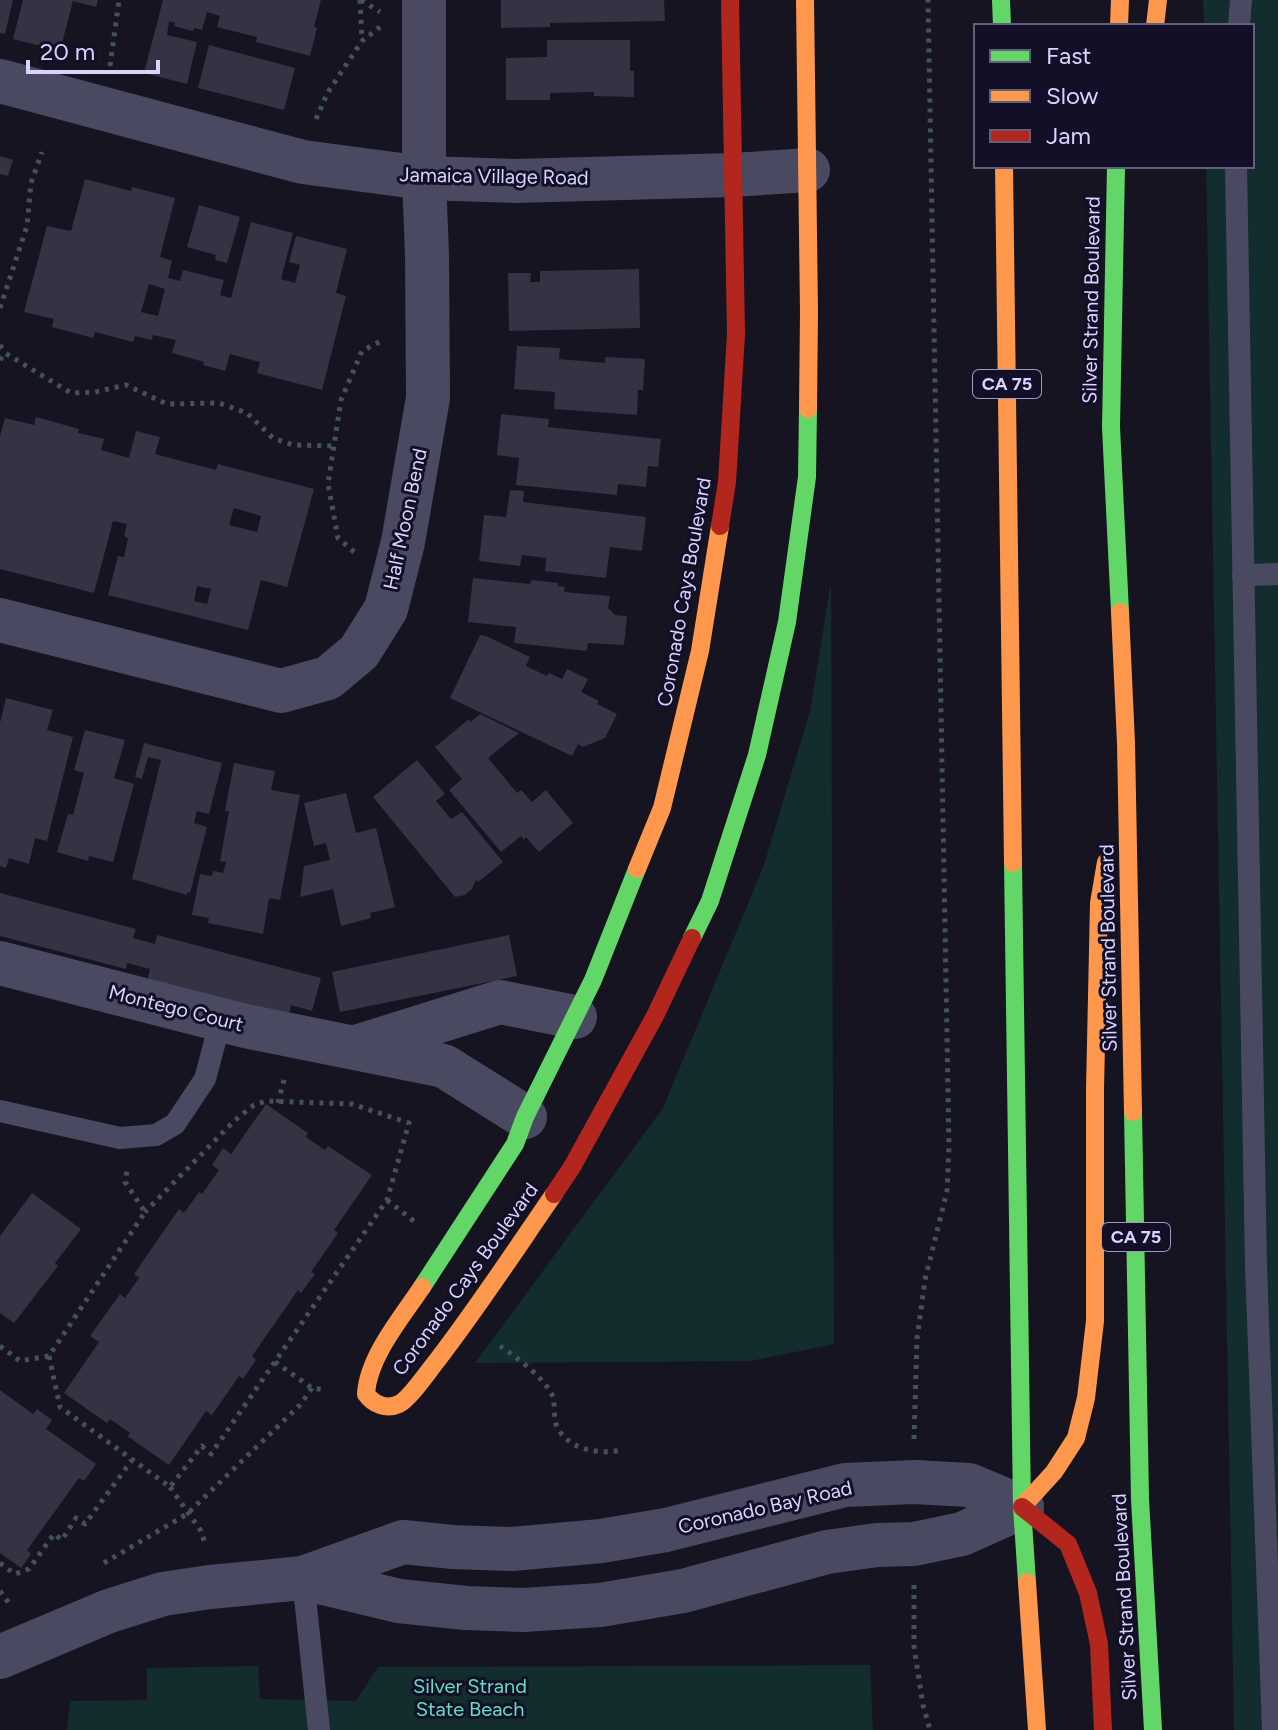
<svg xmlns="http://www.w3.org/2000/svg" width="1278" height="1730" font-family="Figtree,sans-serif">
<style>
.green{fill:#132c2d}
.building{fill:#343243;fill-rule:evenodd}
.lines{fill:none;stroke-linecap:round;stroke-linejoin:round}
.path{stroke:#44505f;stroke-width:5;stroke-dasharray:4 6;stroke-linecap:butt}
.lane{stroke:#4a4962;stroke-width:22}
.street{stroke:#4a4962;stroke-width:44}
.fast{stroke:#63d668;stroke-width:18}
.slow{stroke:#ff974d;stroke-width:18}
.jam{stroke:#b3261e;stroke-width:18}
.labels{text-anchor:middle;stroke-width:6;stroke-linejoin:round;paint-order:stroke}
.shield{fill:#130f26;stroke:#9e99be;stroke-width:2}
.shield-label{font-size:18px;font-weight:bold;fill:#d9d4ff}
.street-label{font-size:20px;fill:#d9d4ff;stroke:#130f26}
.park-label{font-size:20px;fill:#5fe0c0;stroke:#130f26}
</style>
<rect width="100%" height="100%" fill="#161421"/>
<!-- green -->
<g class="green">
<path d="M1203,0H1278V1730H1234L1206,166H1252V26H1204Z"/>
<path d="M831,582L834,1344L751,1361L475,1363L663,1108L764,865L810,711Z"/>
<path d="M870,1665L873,1730H67L70,1701L147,1700V1668L258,1666L260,1699L356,1701L378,1667Z"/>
</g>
<!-- building -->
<g class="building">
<path d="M0,0H13L5,34L0,33Z"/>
<path d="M23,0H98L96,7L73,1L60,51L13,39Z"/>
<path d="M163,0H321L314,27L317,28L310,56L256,42L257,37L217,27L220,16L207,12L202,30L194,28L193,31L174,26L175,23L169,21L167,35L197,42L187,84L144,73Z"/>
<path d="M501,0H664L665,21L550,23V27L501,28Z"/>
<path d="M547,40H630V71H634V97L594,96V92L550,93V100H506V58L547,57Z"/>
<path d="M209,45L295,68L284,110L198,88Z"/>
<path d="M0,156L13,160L8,176L0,174Z"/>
<path d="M85,179L131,191L132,187L175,198L160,257L172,261L168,278L180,281L183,270L224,280L220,295L231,298L251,222L293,233L281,279L295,283L300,265L289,262L296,236L347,249L336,293L346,296L322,390L257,373L260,362L230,354L225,371L203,365L204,362L172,353L176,340L153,335L152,340L135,336L133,342L95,332L93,338L52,327L54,319L24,312L47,226L71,231ZM149,284L165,289L158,316L141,312Z"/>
<path d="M199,205L240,217L227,263L215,260L216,255L187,247Z"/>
<path d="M639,269L640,328L509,331L508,273H531L530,282H540V271Z"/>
<path d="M517,346L560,348L559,359L605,363V357L645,359L643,390H638L637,415L554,409L555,392L514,389Z"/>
<path d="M501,414L549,419L548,427L661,439L658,467L648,466L646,487L618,484L617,495L516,485L519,458L497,455Z"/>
<path d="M36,417L79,429L78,433L104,439L101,450L129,458L136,431L160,437L155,454L216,470L218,464L314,489L287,587L261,580L248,630L108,595L118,556L124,557L128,538L124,536L127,524L113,521L94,593L0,569V436L5,418L34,425ZM234,508L261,516L257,532L229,525ZM197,586L211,589L207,604L194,601Z"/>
<path d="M510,490L524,491L523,502L646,517L642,551L610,547L606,578L545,571L546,558L522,555L520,566L479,561L484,515L506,517Z"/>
<path d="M473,578L530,584L531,580L558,583V586L565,587L564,592L610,596L608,608L615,615L627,616L624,645L588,643L587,651L514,643L516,627L468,622Z"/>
<path d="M480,635L486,636L530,657L526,666L547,676L549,673L562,679L567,669L588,679L581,692L599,701L597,704L617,714L605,738L583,747L578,744L572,756L450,698Z"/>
<path d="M6,698L53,710L47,730L73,737L47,841L35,838L29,864L9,858L6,868L0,866V723Z"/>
<path d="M480,714L519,733L488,758L517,793L521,790L532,802L546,790L573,823L539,852L526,837L524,840L521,836L501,852L449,790L462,779L435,747L469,719L471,722Z"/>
<path d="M85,730L125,740L114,778L134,784L113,862L89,856L88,861L57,852L68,814L73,815L84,773L74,770Z"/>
<path d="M144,743L222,763L209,814L197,811L194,823L207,827L190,893L187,892V895L132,879L161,760L148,757L142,779L135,777Z"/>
<path d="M417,760L445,794L436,801L451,819L462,812L503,862L478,882L476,880L472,889L465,895L455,897L373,797Z"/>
<path d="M234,763L275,771L271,790L300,795L280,900L269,898L263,934L208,923L209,918L192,915L200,874L212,876L213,871L223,873L226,862L220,861L229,811H225Z"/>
<path d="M346,793L356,833L376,828L395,907L370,913L371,918L341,926L333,889L300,897L304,866L330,860L326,843L314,846L304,803Z"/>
<path d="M0,893L136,929L133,938L155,944L157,935L321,978L312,1011L291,1005L288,1018L147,982L150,969L127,963L126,969L0,936Z"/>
<path d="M509,935L517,976L340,1012L332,972Z"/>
<path d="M266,1104L308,1133L306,1137L325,1150L328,1146L372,1175L334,1230L338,1233L311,1272L315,1274L301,1293L298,1290L252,1356L256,1360L243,1379L239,1376L212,1415L206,1411L169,1465L127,1436L130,1433L110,1419L107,1423L64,1393L99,1342L90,1336L120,1294L125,1298L139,1278L134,1274L179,1209L184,1213L199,1192L202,1194L219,1170L212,1165L223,1148L231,1154Z"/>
<path d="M32,1193L81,1229L55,1263L58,1266L14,1323L0,1313V1236Z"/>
<path d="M0,1390L33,1414L37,1409L52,1420L46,1429L96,1464L84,1481L79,1478L27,1550L31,1554L21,1568L0,1553Z"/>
</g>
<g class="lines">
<!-- path -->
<g class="path">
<path d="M360,0L362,40"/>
<path d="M361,0L380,12"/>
<path d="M110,66L119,0"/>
<path d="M316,119L328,92L362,41L380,27"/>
<path d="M0,308L27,226L31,183L42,152"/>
<path d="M0,345L5,353"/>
<path d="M0,360L5,353L71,393L95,392L126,385L167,404L219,403L247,413L273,438L293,445L334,446"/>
<path d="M354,552L338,538L328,484L341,400L362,351L383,340"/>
<path d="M278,1103L285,1076"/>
<path d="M387,1200L415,1222"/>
<path d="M0,1346L20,1361L49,1356L145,1212L125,1182L127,1170"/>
<path d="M500,1346C515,1356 542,1376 551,1393C556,1401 553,1414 556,1424C566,1450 599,1455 622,1450"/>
<path d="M49,1356L60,1407L170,1487L202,1446L211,1454L387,1200L409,1123L352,1104L266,1101L254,1105L234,1121L145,1212"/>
<path d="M275,1362L312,1388L325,1390"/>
<path d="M914,1439L917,1339L925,1280L947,1191L949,1146L928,0"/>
<path d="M170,1487L201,1531L205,1543"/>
<path d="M0,1563L15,1574L29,1569L54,1534L62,1540L76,1518L85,1524L132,1460"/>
<path d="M104,1563L187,1514L300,1405L312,1388"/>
<path d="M914,1585V1647L923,1705L930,1730"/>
<path d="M0,1591L11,1606"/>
</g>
<!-- lane -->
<g class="lane">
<path d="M1239,26L1241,0"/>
<path d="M1236,166L1256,1265L1273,1730"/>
<path d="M1243,575L1278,574"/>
<path d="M0,1111L120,1138L156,1135L175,1124L205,1079L221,1019"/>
<path d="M303,1578L319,1730"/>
</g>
<!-- street -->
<g class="street">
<path d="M0,81L303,162L424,178L515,181L733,175L808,170"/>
<path d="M0,620L281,691L328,678L359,652L386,609L403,542L428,398L427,255L424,178V0"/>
<path d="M0,963L245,1026L444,1066L525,1117"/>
<path d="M356,1047L500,1002L575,1017"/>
<path d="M303,1578L399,1601L466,1608L523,1610L600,1605L683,1591L827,1552L877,1545L914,1544L962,1534L1022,1507"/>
<path d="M0,1657L109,1611L163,1594L210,1587L303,1578L403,1542L453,1547L512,1549L601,1541L666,1530L845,1485L914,1482L969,1485L1022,1507"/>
</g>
<!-- fast -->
<g class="fast">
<path d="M1001,0L1002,26"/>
<path d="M1116,166L1111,427L1120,612"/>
<path d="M1013,863L1022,1507L1027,1582"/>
<path d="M692,938L710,901L757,755L787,622L807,477L808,409"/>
<path d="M1133,1112L1140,1499L1153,1730"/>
<path d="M422,1287L515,1144L525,1117L593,980L637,869"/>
</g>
<!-- slow -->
<g class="slow">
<path d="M805,0L809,312L808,409"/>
<path d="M1119,26L1120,0"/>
<path d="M1155,26L1158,0"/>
<path d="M1004,166L1013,863"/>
<path d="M1120,612L1126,743L1133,1112"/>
<path d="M637,869L662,808L700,651L720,526"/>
<path d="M422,1287C402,1317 368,1357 366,1394C373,1404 386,1410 399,1404C408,1400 425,1376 432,1367C475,1312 514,1252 554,1194"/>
<path d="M1022,1507L1054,1472L1076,1438L1086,1398L1095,1321V1090L1099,903L1106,862"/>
<path d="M1027,1582L1037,1730"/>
</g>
<!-- jam -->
<g class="jam">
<path d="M720,526L727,482L736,334L730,0"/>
<path d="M554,1194L572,1167L655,1016L692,938"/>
<path d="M1022,1507L1068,1544L1088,1593L1099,1644L1103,1730"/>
</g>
</g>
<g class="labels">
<!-- shield labels -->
<g class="shield">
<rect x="973" y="370" width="68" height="28" rx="6"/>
<rect x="1102" y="1223" width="68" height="28" rx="6"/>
</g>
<g class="shield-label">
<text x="1007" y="390">CA 75</text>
<text x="1136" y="1243">CA 75</text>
</g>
<!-- street labels -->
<g class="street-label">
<text transform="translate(494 176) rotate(1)" y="7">Jamaica Village Road</text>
<text transform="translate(1091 300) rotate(-89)" y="7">Silver Strand Boulevard</text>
<text transform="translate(405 519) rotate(-78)" y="7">Half Moon Bend</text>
<text transform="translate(684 592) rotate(-80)" y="7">Coronado Cays Boulevard</text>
<text transform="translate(1108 948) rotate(-91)" y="7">Silver Strand Boulevard</text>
<text transform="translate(176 1008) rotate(14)" y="7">Montego Court</text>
<text transform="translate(465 1279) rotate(-54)" y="7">Coronado Cays Boulevard</text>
<text transform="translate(765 1507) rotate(-13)" y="7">Coronado Bay Road</text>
<text transform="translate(1124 1597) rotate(-93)" y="7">Silver Strand Boulevard</text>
</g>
<!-- park labels -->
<g class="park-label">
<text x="470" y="1693">Silver Strand<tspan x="470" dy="23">State Beach</tspan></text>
</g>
</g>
<!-- legend -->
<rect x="974" y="24" width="280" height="144" fill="#130f26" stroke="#625e7d" stroke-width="2"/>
<rect x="990" y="50" width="40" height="12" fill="#63d668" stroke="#625e7d" stroke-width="2"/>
<text x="1046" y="64" font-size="24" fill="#d9d4ff">Fast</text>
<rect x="990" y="90" width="40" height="12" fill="#ff974d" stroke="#625e7d" stroke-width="2"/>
<text x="1046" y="104" font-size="24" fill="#d9d4ff">Slow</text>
<rect x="990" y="130" width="40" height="12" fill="#b3261e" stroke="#625e7d" stroke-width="2"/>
<text x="1046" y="144" font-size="24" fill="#d9d4ff">Jam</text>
<!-- scale -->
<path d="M28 60v12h130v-12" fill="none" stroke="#d9d4ff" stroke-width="4"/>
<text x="40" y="60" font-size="24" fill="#d9d4ff" stroke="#130f26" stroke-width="6" paint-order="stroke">20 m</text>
</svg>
